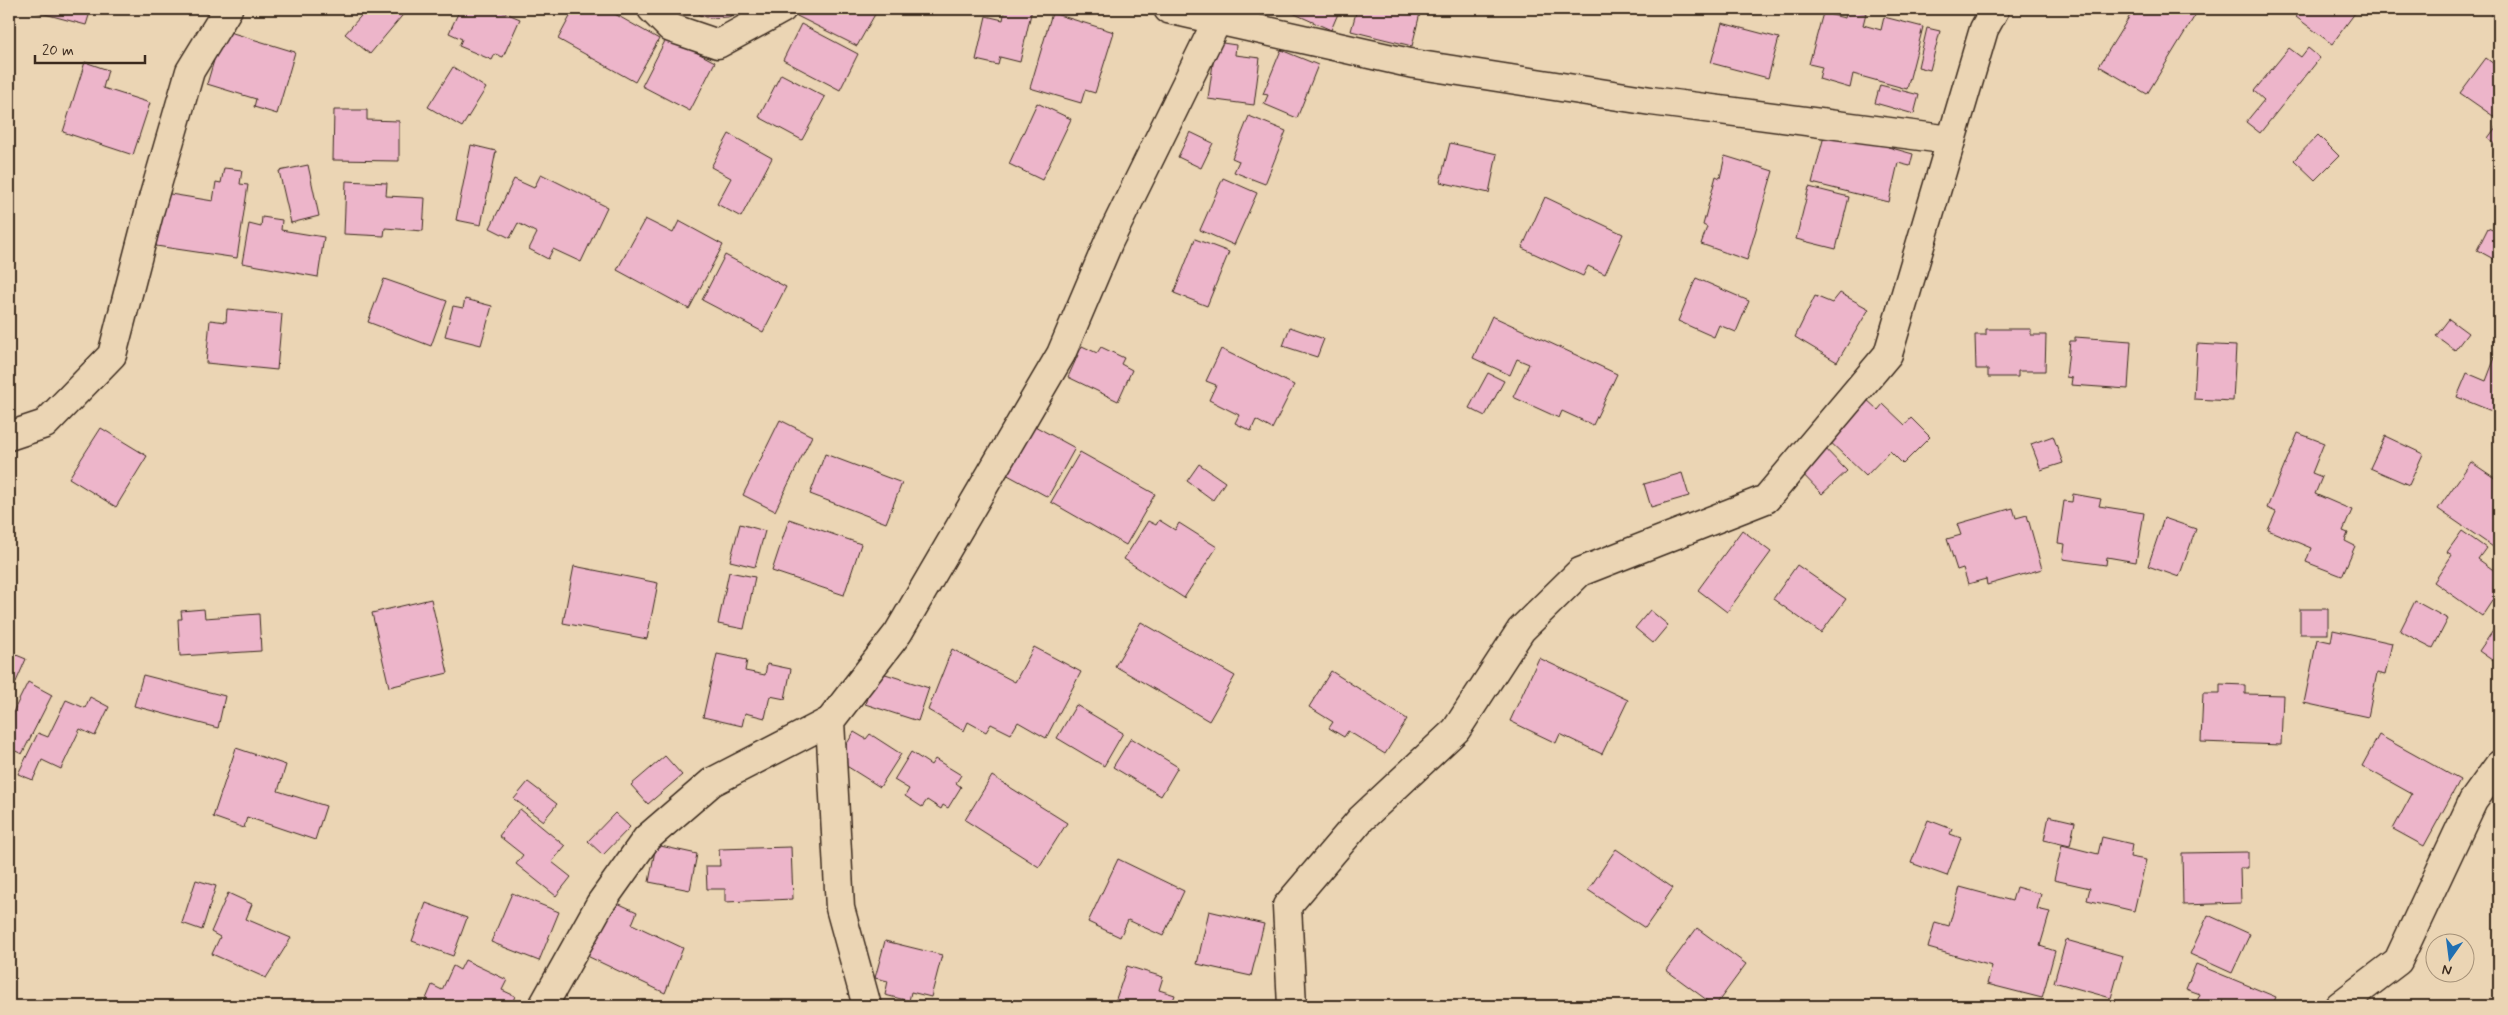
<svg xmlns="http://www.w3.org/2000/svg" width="2508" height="1015" font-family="Mynerve,sans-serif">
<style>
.building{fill:#edb5ca;stroke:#3b2a1e}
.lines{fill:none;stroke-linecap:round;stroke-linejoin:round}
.minor-casing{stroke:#3b2a1e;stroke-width:31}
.minor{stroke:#ebd5b4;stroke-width:28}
</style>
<rect width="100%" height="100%" fill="#ebd5b4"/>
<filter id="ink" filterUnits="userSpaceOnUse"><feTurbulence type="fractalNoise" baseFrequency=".02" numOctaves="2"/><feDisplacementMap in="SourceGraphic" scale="10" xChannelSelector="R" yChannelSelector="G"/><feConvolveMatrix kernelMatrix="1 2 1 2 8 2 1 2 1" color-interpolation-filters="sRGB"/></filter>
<g filter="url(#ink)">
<!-- building -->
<g class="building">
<path d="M26,9H91L86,25Z"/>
<path d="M367,9H403L406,11L370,54L345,34Z"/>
<path d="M460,9H496L520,19L503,57L495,54L492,60L459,46L462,39L449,33Z"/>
<path d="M574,9H606L659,39L635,82L558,39Z"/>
<path d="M702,9H748L728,17L710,18L699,15Z"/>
<path d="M799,9H878L857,46L797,16Z"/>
<path d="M1005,9H1032L1020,62L1000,57L998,65L976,60L986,16L1003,20Z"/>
<path d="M1289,9H1340L1331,30L1288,11Z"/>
<path d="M1357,9H1421L1412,46L1351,31Z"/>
<path d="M1847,9L1866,13L1863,25L1881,30L1884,17L1923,27L1907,89L1853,74L1850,88L1819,79L1822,67L1809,64L1823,13L1845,18Z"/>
<path d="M2134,9H2199L2147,94L2099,66Z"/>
<path d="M2302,9H2358L2332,44L2296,17Z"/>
<path d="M2487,9H2499V25Z"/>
<path d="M1052,13L1114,32L1095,93L1085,90L1081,103L1030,88Z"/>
<path d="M1722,23L1779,38L1768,78L1711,63Z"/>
<path d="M801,24L858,54L840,90L783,60Z"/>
<path d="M1927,28L1940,31L1930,70L1918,67Z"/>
<path d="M223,30L295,52L277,114L254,107L256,99L207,84Z"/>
<path d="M667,37L715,62L690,111L642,86Z"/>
<path d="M1216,42L1236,45L1235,55L1260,58L1254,105L1208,99Z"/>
<path d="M2289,48L2301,57L2308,48L2320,58L2260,133L2246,122L2264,100L2254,91Z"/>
<path d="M1281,50L1318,65L1297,118L1264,104L1268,95L1263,94Z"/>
<path d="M2486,58L2499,68V114L2496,118L2460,93Z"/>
<path d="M85,62L108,70L103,88L150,103L133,155L63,132Z"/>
<path d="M453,67L486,88L462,127L428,107Z"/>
<path d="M781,74L825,97L802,140L759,117Z"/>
<path d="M1880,85L1919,95L1914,114L1875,103Z"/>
<path d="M1037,103L1071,119L1042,180L1009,164Z"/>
<path d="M334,110H367V120L399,121V161L333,160Z"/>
<path d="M1249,116L1286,131L1265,184L1234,172L1239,161L1232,158Z"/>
<path d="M2499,123V147L2488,138Z"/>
<path d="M1190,132L1213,143L1201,168L1178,157Z"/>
<path d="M1825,132L1889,141L1888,147L1913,154L1910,166L1898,163L1889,202L1812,183Z"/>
<path d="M729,134L772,158L741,217L717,204L731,178L711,167Z"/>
<path d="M2318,135L2339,156L2315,180L2294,160Z"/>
<path d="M1450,143L1497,154L1489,193L1440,182Z"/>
<path d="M471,145L496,151L481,225L456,220Z"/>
<path d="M1725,156L1773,171L1747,260L1701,244L1707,227L1703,225L1716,176L1720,178Z"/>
<path d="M308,165L319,216L291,223L279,171Z"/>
<path d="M224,168L242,170L240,184L248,185L237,258L156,246L164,193L213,201L216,182L221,183Z"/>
<path d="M541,174L607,207L581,262L553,249L548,259L529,249L537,233L518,223L510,238L490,228L514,179L534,188Z"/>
<path d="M1223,178L1257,193L1234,245L1200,230Z"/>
<path d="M346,181L387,183L386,196L425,198L423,231L385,228L384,236L344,234Z"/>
<path d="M1809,187L1849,197L1836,249L1796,239Z"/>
<path d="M1545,197L1623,234L1605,274L1588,266L1583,276L1522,248Z"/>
<path d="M262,217L282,220L281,230L324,237L318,277L242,263L249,224L261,227Z"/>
<path d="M645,219L673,233L679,221L723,245L689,309L617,270Z"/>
<path d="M2488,228L2499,233V262L2477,250Z"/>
<path d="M1195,239L1229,252L1207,306L1174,293Z"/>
<path d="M725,255L786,287L763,332L702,300Z"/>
<path d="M1696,278L1749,301L1736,332L1719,325L1714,337L1678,321Z"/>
<path d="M384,279L447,301L431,346L368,322Z"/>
<path d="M1840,293L1869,309L1837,362L1795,337L1815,296L1832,303Z"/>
<path d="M465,299L492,306L481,345L445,336L453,306L463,308Z"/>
<path d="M227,309L282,314L277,370L206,363L210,320L226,322Z"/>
<path d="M1492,316L1617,374L1593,425L1562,411L1559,418L1513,397L1529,364L1517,359L1510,375L1473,358Z"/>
<path d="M2449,319L2468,333L2455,350L2436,336Z"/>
<path d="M1290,327L1324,339L1317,357L1283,346Z"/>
<path d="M1986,329H2031V335H2046L2045,371H2018V377H1988V369H1976L1975,335H1986Z"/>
<path d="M2075,337L2131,341L2128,389L2071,385L2072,378L2066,377L2070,341H2075Z"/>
<path d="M2197,344L2236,346L2233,401L2194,399Z"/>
<path d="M1082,346L1097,353L1101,347L1124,358L1121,364L1132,370L1118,401L1068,377Z"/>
<path d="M2499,347V414L2457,397L2467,373L2486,381Z"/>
<path d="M1221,349L1294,385L1272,429L1256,420L1251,431L1235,423L1239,415L1209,400L1216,385L1206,381Z"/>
<path d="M1488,373L1504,381L1485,416L1469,408Z"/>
<path d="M1865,398L1878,410L1883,404L1905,425L1911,418L1930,437L1903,464L1890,451L1866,476L1826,438Z"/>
<path d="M780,420L812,436L775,511L743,495Z"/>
<path d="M1031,424L1075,448L1048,497L1004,473Z"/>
<path d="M101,428L147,456L116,507L69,478Z"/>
<path d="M2298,433L2324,443L2312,473L2322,477L2315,494L2352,510L2343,531L2348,533L2345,541L2355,546L2342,576L2306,562L2311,548L2268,530L2276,512L2267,508Z"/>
<path d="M2053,436L2063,463L2041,470L2031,444Z"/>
<path d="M2385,436L2423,454L2409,485L2370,468Z"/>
<path d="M1819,442L1847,471L1822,494L1795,466Z"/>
<path d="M1080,452L1155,494L1126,545L1051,502Z"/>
<path d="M825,454L902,483L886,523L810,494Z"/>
<path d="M2471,462L2499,481V551L2438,509Z"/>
<path d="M1199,464L1225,482L1213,500L1187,481Z"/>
<path d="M1682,473L1689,496L1651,507L1644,484Z"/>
<path d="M2073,494L2101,499L2099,506L2144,513L2136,562L2107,557L2106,565L2063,559L2065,544L2058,543L2064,501L2072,502Z"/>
<path d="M2013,508L2016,518L2027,515L2042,569L1987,585L1986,579L1968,584L1963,568L1957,570L1947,539L1961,535L1957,524Z"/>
<path d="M2164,518L2196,529L2179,577L2148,566Z"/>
<path d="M789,519L861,544L844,595L772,571Z"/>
<path d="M1159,520L1175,530L1179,523L1217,547L1184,598L1124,559L1148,521L1156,525Z"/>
<path d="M740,524L765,531L755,567L730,561Z"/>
<path d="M1742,530L1771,552L1727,612L1698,590Z"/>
<path d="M2462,531L2486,548L2478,559L2499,574V601L2494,598L2482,616L2434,582L2452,555L2447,552Z"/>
<path d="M1797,565L1846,599L1821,633L1773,599Z"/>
<path d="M574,566L658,583L647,639L563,623Z"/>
<path d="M729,572L755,577L744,629L718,624Z"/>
<path d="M431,599L448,673L389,687L372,613Z"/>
<path d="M2415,601L2448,619L2433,648L2400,631Z"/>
<path d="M204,609L205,618L259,614L261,651L180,656L178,619H182L181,611Z"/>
<rect x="2300" y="609" width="28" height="25"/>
<path d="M1650,610L1668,625L1653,643L1635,628Z"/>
<path d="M1141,622L1235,676L1209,721L1115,666Z"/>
<path d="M2499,622V665L2479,651Z"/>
<path d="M2333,630L2392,643L2385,675L2377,673L2368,717L2304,703L2317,639L2331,642Z"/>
<path d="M1034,647L1081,672L1046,738L1018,722L1011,734L991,724L986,732L968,722L964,731L928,710L952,649L1015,682Z"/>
<path d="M9,652L26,659L9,698Z"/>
<path d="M717,654L747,660L745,671L765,675L767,664L791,669L785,699L770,696L765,718L745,713L742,726L703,717Z"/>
<path d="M1539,658L1628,700L1602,754L1560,734L1556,743L1510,721Z"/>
<path d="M876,671L929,688L918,721L865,704Z"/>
<path d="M1331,671L1407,719L1385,754L1348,731L1344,737L1329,728L1333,722L1309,707Z"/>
<path d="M143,675L225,696L218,728L134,706Z"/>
<path d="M28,682L52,695L22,754L9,748V720Z"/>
<path d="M2220,684L2245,685V694L2283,695L2281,745L2201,742L2203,693H2220Z"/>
<path d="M90,697L109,707L95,736L80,729L61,769L42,760L33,780L18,774L38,733L48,737L66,700L85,708Z"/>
<path d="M1076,705L1123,733L1104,766L1057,738Z"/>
<path d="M854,732L866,739L870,734L901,754L880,787L837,760Z"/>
<path d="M2379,735L2460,780L2424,846L2393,829L2412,794L2362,766Z"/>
<path d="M1131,738L1178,767L1161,796L1113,767Z"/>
<path d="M236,748L286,765L278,791L326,806L315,840L247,817L244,828L213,817Z"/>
<path d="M911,752L931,765L935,759L961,775L956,783L961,787L948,808L943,805L941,809L927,800L922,807L905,796L909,789L894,780Z"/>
<path d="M665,756L682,775L648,804L631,785Z"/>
<path d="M992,776L1067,823L1039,867L965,820Z"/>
<path d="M528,782L557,804L543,821L514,799Z"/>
<path d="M520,809L565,846L552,862L571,877L556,896L516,864L523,855L499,836Z"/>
<path d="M615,813L630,827L603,855L588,841Z"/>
<path d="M2049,816L2075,822L2070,846L2044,840Z"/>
<path d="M1928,820L1952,829L1950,834L1961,838L1947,876L1911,863Z"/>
<path d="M2102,837L2132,844L2130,857L2146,860L2134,911L2087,900L2090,888L2054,880L2062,845L2098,854Z"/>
<path d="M656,845L697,854L690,890L649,882Z"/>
<path d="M791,847L793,899L725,902V889H707L706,866H720L719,849Z"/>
<path d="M1616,849L1673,888L1645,928L1588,890Z"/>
<path d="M2248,852V868H2240L2241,903L2183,905L2182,853Z"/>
<path d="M1118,859L1184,891L1163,936L1128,920L1120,937L1088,922Z"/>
<path d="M196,880L216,886L202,930L182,923Z"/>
<path d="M1960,887L2012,901L2016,887L2041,894L2037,909L2050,912L2040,946L2055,951L2042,998L1987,984L1992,966L1928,948L1935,922L1949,926Z"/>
<path d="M228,893L252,904L246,919L291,938L266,978L212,954L220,937L211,932Z"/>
<path d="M512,893L559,912L539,961L491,942Z"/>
<path d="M611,900L637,912L632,924L683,948L665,993L585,955Z"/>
<path d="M426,903L467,918L453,956L412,941Z"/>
<path d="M1209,911L1264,924L1251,976L1197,964Z"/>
<path d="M2208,915L2250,934L2232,973L2190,954Z"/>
<path d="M1697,928L1746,964L1715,1006L1666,970Z"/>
<path d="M2066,940L2123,956L2111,998L2054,982Z"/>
<path d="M885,941L942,955L931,997L911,992L909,1001L885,995L888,981L875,978Z"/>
<path d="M465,960L507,980L502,990L515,996L511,1006H423L432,985L442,990L453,966L460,970Z"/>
<path d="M2196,964L2276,997L2272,1006H2195L2200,994L2186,989Z"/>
<path d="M1127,966L1163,977L1159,990L1175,995L1171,1006H1129L1115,1002Z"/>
</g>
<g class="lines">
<defs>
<g id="minor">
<path d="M652,9L671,28L718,44L782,9"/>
<path d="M1168,9L1414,64L1651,101L1951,140"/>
<path d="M9,436L45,424L112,355L150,209L190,71L228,9"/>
<path d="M543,1006L600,904L647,838L712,782L830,721"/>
<path d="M867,1006L840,908L830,721L898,633L1061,354L1109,241L1217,21"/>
<path d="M1292,1006L1287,906L1361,819L1456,730L1521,630L1580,572L1766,499L1888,354L1984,29L1995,9"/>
<path d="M2339,1006L2398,961L2473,801L2499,765"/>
</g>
</defs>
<!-- minor casing -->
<use href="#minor" class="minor-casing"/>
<!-- minor -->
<use href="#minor" class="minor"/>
</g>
</g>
<!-- margin -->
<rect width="2508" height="1015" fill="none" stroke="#ebd5b4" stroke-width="30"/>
<rect x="15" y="15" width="2478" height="985" fill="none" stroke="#3b2a1e" stroke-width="2" filter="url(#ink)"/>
<!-- north arrow -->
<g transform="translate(2450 958) rotate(194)"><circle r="24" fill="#ebd5b4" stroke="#a59178"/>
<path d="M0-4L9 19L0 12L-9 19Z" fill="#1f6fb2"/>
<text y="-8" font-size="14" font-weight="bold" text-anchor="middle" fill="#3b2a1e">N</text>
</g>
<!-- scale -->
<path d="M35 55v8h110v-8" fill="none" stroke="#3b2a1e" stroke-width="2.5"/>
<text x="42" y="55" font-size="15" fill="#3b2a1e" stroke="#ebd5b4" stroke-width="4" paint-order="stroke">20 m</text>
</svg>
